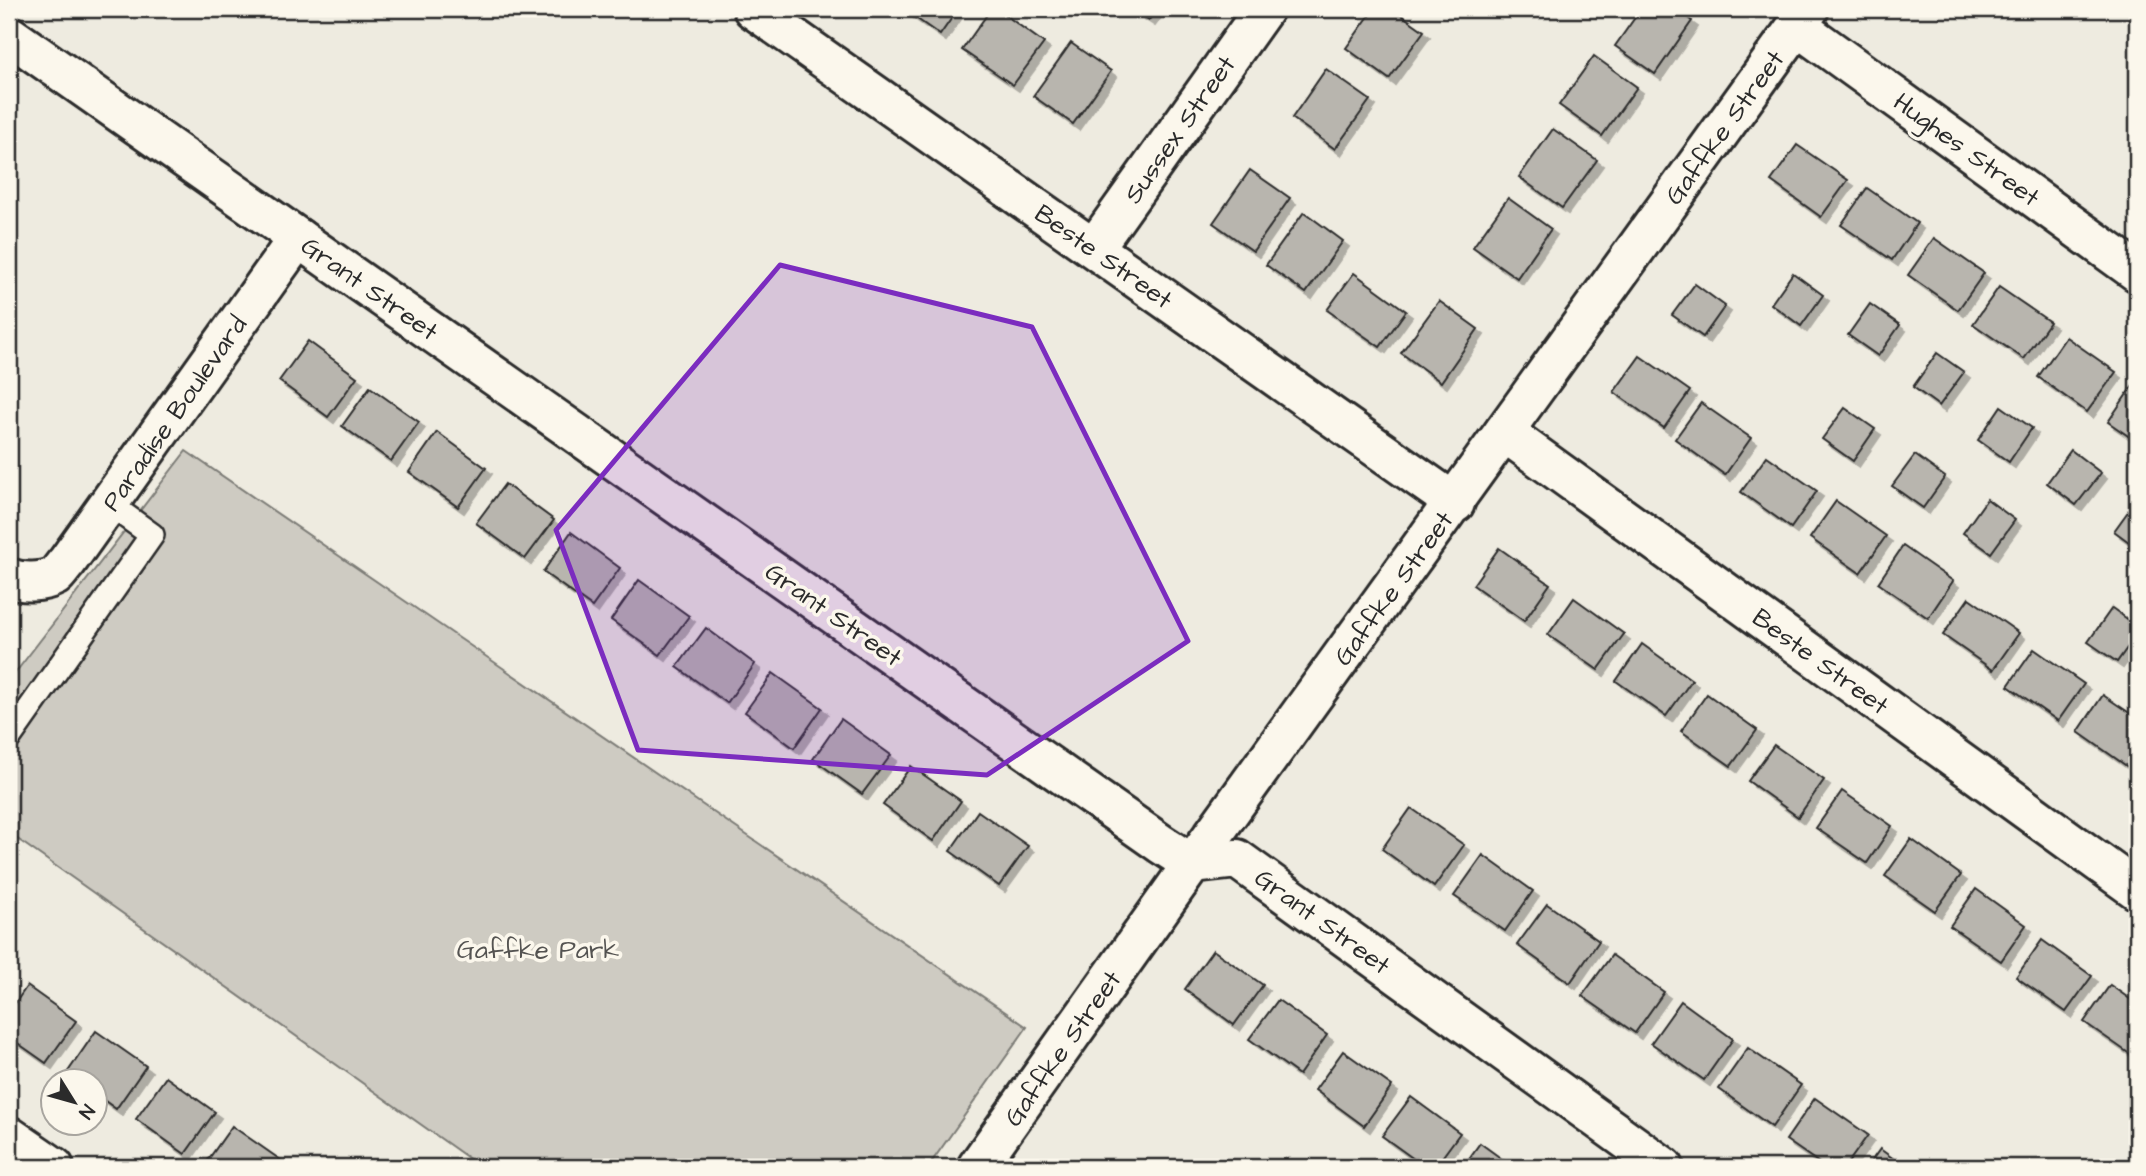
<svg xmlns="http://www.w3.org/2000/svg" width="2146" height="1176" font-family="'Architects Daughter',sans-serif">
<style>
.green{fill:#cecbc2;stroke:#7c7b76;stroke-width:2}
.building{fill:#b8b5ae;stroke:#2b2b2b;stroke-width:2;filter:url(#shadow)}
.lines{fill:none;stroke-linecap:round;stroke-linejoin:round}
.service-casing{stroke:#2b2b2b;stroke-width:28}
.minor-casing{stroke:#2b2b2b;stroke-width:44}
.service{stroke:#fbf7ec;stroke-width:23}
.minor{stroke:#fbf7ec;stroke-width:38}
.marked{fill:#7b2cbf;fill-opacity:0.2;stroke:#7b2cbf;stroke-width:5;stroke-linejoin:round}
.labels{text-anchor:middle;stroke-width:7;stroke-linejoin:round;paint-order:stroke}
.street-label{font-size:26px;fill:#2b2b2b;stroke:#fbf7ec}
.park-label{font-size:26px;fill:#545351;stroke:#fbf7ec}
</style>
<defs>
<filter id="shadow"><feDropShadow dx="6" dy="6" stdDeviation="0" flood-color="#0004"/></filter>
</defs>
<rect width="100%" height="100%" fill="#eeebe0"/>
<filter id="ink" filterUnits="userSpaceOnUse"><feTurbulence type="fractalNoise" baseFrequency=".0143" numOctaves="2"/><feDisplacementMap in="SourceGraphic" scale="14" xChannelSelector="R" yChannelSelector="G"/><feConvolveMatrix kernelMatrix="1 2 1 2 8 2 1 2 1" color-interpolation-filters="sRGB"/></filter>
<g filter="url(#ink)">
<!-- green -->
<path class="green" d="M186,451L1027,1027L928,1167H481L9,833V681Z"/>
<!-- building -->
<g class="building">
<path d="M903,9H958L940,35Z"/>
<path d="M991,9H997L1044,43L1013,85L962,50Z"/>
<path d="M1132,9H1157L1149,20Z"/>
<path d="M1374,9H1393L1424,31L1389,79L1346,48Z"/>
<path d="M1641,9H1675L1692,21L1655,74L1615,46Z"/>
<path d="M1071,43L1111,71L1073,124L1033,96Z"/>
<path d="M1594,56L1637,87L1602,136L1559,105Z"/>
<path d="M1326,69L1370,100L1335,149L1292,118Z"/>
<path d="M1553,129L1597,160L1562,208L1519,177Z"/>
<path d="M1797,145L1848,180L1821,217L1771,181Z"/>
<path d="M1250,170L1290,198L1253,251L1213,223Z"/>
<path d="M1867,188L1917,223L1892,260L1841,225Z"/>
<path d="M1508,198L1551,229L1517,278L1473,247Z"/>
<path d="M1304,212L1343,241L1306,293L1266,265Z"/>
<path d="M1934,238L1984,273L1958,310L1908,275Z"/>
<path d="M1354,273L1406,311L1380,347L1327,310Z"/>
<path d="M1793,273L1823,295L1801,326L1771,304Z"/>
<path d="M1695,284L1725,306L1703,337L1672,315Z"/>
<path d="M1999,287L2050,322L2024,359L1973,324Z"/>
<path d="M1439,301L1478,329L1441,382L1401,353Z"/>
<path d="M1870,304L1900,325L1878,356L1848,335Z"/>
<path d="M2066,337L2116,372L2087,412L2038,377Z"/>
<path d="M308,341L357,377L328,417L279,381Z"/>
<path d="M1937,353L1964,372L1939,406L1913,387Z"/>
<path d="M1640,356L1690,391L1664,428L1614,392Z"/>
<path d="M2133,385L2137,387V442L2108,422Z"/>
<path d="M370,387L419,422L391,461L342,426Z"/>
<path d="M1701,403L1751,438L1725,475L1675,439Z"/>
<path d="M2001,406L2032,428L2009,462L1978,440Z"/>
<path d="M1845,408L1875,429L1853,461L1822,439Z"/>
<path d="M437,432L486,468L458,507L409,472Z"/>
<path d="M2071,450L2101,473L2076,505L2047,483Z"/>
<path d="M1915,455L1945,477L1923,508L1892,486Z"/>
<path d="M1767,456L1817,491L1791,528L1741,492Z"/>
<path d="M505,484L554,520L525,559L476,523Z"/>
<path d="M1987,499L2015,520L1991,553L1963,533Z"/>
<path d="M2137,499V548L2114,531Z"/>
<path d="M1836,501L1886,536L1860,573L1810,538Z"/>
<path d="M571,532L620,568L592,607L543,572Z"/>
<path d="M1903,546L1953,581L1928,618L1878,583Z"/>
<path d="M1499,548L1550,584L1524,621L1473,585Z"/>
<path d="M639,580L689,616L660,655L611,620Z"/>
<path d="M1574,598L1624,634L1598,670L1548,635Z"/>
<path d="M1969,598L2019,633L1993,670L1943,635Z"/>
<path d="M2112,608L2137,626V634L2117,662L2088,642Z"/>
<path d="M706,628L755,664L727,703L677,667Z"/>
<path d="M1642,644L1692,680L1666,716L1616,681Z"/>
<path d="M2034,649L2084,684L2058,721L2008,686Z"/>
<path d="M773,673L822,708L794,748L745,712Z"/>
<path d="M1707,694L1757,730L1731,766L1681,731Z"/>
<path d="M2103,695L2137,718V754L2128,767L2078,732Z"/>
<path d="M841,719L891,755L862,794L813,759Z"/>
<path d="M1774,745L1824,780L1798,817L1748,781Z"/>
<path d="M911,766L961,801L933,841L883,805Z"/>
<path d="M1842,791L1892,826L1867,863L1816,828Z"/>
<path d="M1411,808L1464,845L1434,887L1382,849Z"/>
<path d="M978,811L1028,846L999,886L950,851Z"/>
<path d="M1911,839L1961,875L1935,911L1885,876Z"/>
<path d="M1483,855L1533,891L1505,931L1454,896Z"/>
<path d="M1976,889L2026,925L2001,961L1950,926Z"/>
<path d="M1547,904L1599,941L1570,983L1517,945Z"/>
<path d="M2042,940L2092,976L2066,1012L2016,977Z"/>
<path d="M1213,950L1263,985L1234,1025L1185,989Z"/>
<path d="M1612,955L1664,992L1635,1033L1582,996Z"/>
<path d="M2110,985L2137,1004V1053L2134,1057L2084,1022Z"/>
<path d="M27,986L76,1021L46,1063L9,1037V1012Z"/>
<path d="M1278,1000L1327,1035L1299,1075L1249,1039Z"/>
<path d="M1681,1001L1733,1039L1704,1080L1651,1043Z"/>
<path d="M96,1031L146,1066L116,1109L94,1093V1082H78L67,1073Z"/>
<path d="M1748,1048L1801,1085L1772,1127L1719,1089Z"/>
<path d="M1343,1051L1392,1086L1364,1126L1315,1090Z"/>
<path d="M166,1077L215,1112L185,1154L136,1119Z"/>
<path d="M1411,1097L1460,1133L1435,1167H1425L1382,1136Z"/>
<path d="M1815,1098L1868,1135L1845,1167H1825L1786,1140Z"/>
<path d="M232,1126L282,1161L277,1167H203Z"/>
<path d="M1480,1143L1513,1167H1463Z"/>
<path d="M1880,1149L1905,1167H1867Z"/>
</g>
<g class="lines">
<defs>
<path id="service" d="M9,738L152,535L109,504"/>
<g id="minor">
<path d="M753,9L1455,503"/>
<path d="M1797,26L2137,272"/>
<path d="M9,35L1161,844L1192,864L1237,859L1664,1167"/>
<path d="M1094,248L1264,9"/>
<path d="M1504,432L2137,890"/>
<path d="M9,578C22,583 42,583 55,576C59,573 63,566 67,562L298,238"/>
<path d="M9,1136L54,1167"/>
<path d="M977,1167L1192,864L1809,9"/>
</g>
</defs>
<!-- service casing -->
<use href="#service" class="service-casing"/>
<!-- minor casing -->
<use href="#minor" class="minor-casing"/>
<!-- service -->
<use href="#service" class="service"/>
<!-- minor -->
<use href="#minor" class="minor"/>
</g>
</g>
<!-- marked area -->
<path class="marked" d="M780,265L1032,327L1188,641L987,775L638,750L556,530Z"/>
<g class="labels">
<!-- street labels -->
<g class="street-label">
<text transform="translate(1724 127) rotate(-54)" y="9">Gaffke Street</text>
<text transform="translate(1179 129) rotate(-55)" y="9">Sussex Street</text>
<text transform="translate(1967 149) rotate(36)" y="9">Hughes Street</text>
<text transform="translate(1104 256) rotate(35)" y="9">Beste Street</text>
<text transform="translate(370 288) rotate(35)" y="9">Grant Street</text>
<text transform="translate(174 413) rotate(-55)" y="9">Paradise Boulevard</text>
<text transform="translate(1393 588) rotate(-54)" y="9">Gaffke Street</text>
<text transform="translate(834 614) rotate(35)" y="9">Grant Street</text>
<text transform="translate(1821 661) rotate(36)" y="9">Beste Street</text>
<text transform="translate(1323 921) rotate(36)" y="9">Grant Street</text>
<text transform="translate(1062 1048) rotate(-55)" y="9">Gaffke Street</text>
</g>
<!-- park labels -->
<g class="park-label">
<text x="538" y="958">Gaffke Park</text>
</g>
</g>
<!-- margin -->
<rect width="2146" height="1176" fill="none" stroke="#fbf7ec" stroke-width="35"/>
<rect x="18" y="18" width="2111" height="1141" fill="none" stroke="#2b2b2b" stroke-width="2.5" filter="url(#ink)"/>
<!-- north arrow -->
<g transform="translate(74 1102) rotate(127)"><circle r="33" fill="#fbf7ec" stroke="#a8a59f" stroke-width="2"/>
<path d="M0-5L12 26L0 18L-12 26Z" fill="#2b2b2b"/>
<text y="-10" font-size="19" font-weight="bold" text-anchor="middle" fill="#2b2b2b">N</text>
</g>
</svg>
